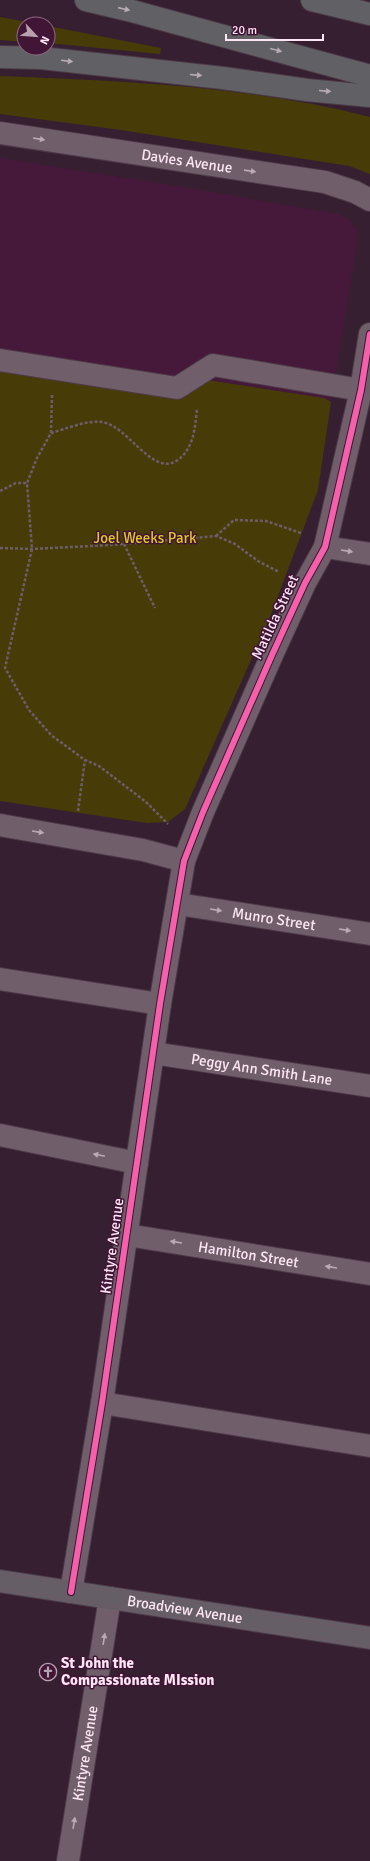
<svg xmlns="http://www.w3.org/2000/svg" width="370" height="1861" font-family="Signika,sans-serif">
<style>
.built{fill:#46193b}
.green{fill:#473c08}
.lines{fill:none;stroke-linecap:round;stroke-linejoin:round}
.minor-casing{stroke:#4d3a48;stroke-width:24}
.major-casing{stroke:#4d3a48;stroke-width:24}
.highway-casing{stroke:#4d3a48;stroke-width:24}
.path{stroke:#6d5d69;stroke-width:2.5;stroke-dasharray:3 2;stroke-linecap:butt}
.minor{stroke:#705e6b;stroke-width:22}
.major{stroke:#665e66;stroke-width:22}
.highway{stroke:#616165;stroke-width:22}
.tram{stroke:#6d5b68;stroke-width:1}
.cycleway-casing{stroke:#401535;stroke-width:8}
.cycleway{stroke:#f560ab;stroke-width:6}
.oneway{fill:#b6aab4}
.oneway2{fill:#bda8b6}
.labels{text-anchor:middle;stroke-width:3;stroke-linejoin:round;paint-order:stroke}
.street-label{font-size:15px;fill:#fce5f4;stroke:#401535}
.park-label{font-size:15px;fill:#e2c729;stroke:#401535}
.poi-label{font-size:15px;font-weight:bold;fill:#fce5f4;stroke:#401535;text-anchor:start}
</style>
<rect width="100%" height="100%" fill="#361f30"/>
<!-- built -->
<path class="built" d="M0,158L170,185L338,214L350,220L357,230V244L331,402L324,398L207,380L0,369Z"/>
<!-- green -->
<g class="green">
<path d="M0,17L38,24H24V42L0,40Z"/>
<path d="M48,26L161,48L160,54L48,43Z"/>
<path d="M0,76C124,81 249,86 370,117V174L349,166L121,130L0,114Z"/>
<path d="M0,369L207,380L324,398L331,402L318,490L270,617L185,809L168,822L147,823L0,801Z"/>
</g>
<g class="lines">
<defs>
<g id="minor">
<path id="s1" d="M0,133L325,182L355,192L370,200"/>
<path d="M0,360L177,388L213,365L361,390"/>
<path d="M325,547L370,554"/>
<path d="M0,825L143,850L184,861"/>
<path id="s2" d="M178,904L370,934"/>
<path d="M0,979L160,1004"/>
<path id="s3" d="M153,1053L370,1086"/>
<path d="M0,1135L137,1163"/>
<path id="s4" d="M127,1235L370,1274"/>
<path d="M102,1403L370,1446"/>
<path d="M71,1592L102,1403L160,1004L184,861L203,812L272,655L305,583L325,547L361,390L370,334"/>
<path id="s5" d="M68,1861L110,1598"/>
</g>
<g id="major">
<path id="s6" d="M0,1581L370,1638"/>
</g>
<g id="highway">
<path d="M86,0L128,10L370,76"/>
<path d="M312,0L370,14"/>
<path d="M0,57L41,58L223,78L307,90L370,96"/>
</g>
</defs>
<!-- minor casing -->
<use href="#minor" class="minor-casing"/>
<!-- major casing -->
<use href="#major" class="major-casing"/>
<!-- highway casing -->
<use href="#highway" class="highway-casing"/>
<!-- path -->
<g class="path">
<path d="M52,395L51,433L37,458L27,483L32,549L5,668L29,710L51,735L85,760L99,766L146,802L168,824"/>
<path d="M51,433C66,429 86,420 102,422C127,425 152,476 176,461C194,450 195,427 197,409"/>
<path d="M0,491L16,483H27"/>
<path d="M216,536L234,520L266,521L301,533"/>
<path d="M124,544L155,608"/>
<path d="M0,548L32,549L111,545L216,536L235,544L258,561L279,572"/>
<path d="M78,811L85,760"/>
</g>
<!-- minor -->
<use href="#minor" class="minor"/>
<!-- major -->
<use href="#major" class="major"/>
<!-- highway -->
<use href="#highway" class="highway"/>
<!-- tram -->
<g class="tram">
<path d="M0,1573L370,1631"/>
<path d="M0,1589L370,1647"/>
</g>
<defs>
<path id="cycleway" d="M71,1592L102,1403L160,1004L184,861L203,812L272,655L305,583L325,547L361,390L370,334"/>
</defs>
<!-- cycleway casing -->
<use href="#cycleway" class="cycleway-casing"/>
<!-- cycleway -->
<use href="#cycleway" class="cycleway"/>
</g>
<!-- one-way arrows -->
<defs><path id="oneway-solid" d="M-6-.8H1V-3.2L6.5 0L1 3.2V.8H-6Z"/></defs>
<g class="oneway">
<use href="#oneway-solid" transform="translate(124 9) rotate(13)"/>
<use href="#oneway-solid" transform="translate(276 50) rotate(15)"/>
<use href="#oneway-solid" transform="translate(67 61) rotate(7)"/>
<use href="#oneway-solid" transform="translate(196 75) rotate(5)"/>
<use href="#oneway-solid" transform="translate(325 91) rotate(5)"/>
</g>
<g class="oneway2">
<use href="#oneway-solid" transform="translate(39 139) rotate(9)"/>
<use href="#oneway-solid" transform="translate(250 171) rotate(8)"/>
<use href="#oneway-solid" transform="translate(347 551) rotate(9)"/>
<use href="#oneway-solid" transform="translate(38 832) rotate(9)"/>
<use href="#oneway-solid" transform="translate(216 910) rotate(9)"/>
<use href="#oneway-solid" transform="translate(345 930) rotate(9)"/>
<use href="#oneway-solid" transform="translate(99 1155) rotate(-168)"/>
<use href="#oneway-solid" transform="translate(176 1242) rotate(-171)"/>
<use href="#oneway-solid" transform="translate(331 1267) rotate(-171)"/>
<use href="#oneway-solid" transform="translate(104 1639) rotate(-81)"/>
<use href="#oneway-solid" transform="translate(74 1823) rotate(-81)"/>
</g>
<!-- icons -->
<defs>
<symbol id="church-ring" viewBox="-11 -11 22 22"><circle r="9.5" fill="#401535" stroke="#b7a0af" stroke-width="1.5"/><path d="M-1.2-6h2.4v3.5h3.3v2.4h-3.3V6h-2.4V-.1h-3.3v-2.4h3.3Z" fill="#b7a0af"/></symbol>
</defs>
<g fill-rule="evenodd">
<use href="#church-ring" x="38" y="1662" width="20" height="20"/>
</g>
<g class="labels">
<!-- street labels -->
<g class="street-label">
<text dy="5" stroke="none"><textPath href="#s1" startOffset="189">Davies Avenue</textPath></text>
<text transform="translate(275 617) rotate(-65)" y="5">Matilda Street</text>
<text dy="5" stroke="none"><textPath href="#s2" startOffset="97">Munro Street</textPath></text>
<text dy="5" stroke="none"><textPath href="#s3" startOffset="110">Peggy Ann Smith Lane</textPath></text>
<text transform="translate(112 1246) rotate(-82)" y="5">Kintyre Avenue</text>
<text dy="5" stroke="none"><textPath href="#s4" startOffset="123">Hamilton Street</textPath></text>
<text dy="5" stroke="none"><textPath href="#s6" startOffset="187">Broadview Avenue</textPath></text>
<text dy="5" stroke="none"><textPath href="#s5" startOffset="109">Kintyre Avenue</textPath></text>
</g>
<!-- park labels -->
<g class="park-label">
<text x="145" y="543">Joel Weeks Park</text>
</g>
<!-- poi labels -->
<g class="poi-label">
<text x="61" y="1668">St John the<tspan x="61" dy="17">Compassionate MIssion</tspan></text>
</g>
</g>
<!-- north arrow -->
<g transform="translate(36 36) rotate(116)"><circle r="19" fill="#401535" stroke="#8b6881"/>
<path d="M0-3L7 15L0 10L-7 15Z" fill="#b7a0af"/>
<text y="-6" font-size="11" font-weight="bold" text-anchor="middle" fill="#fce5f4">N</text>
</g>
<!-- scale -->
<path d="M226 34v6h97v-6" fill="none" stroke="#fce5f4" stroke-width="2"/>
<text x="232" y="34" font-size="12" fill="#fce5f4" stroke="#401535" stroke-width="3" paint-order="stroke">20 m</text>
</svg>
